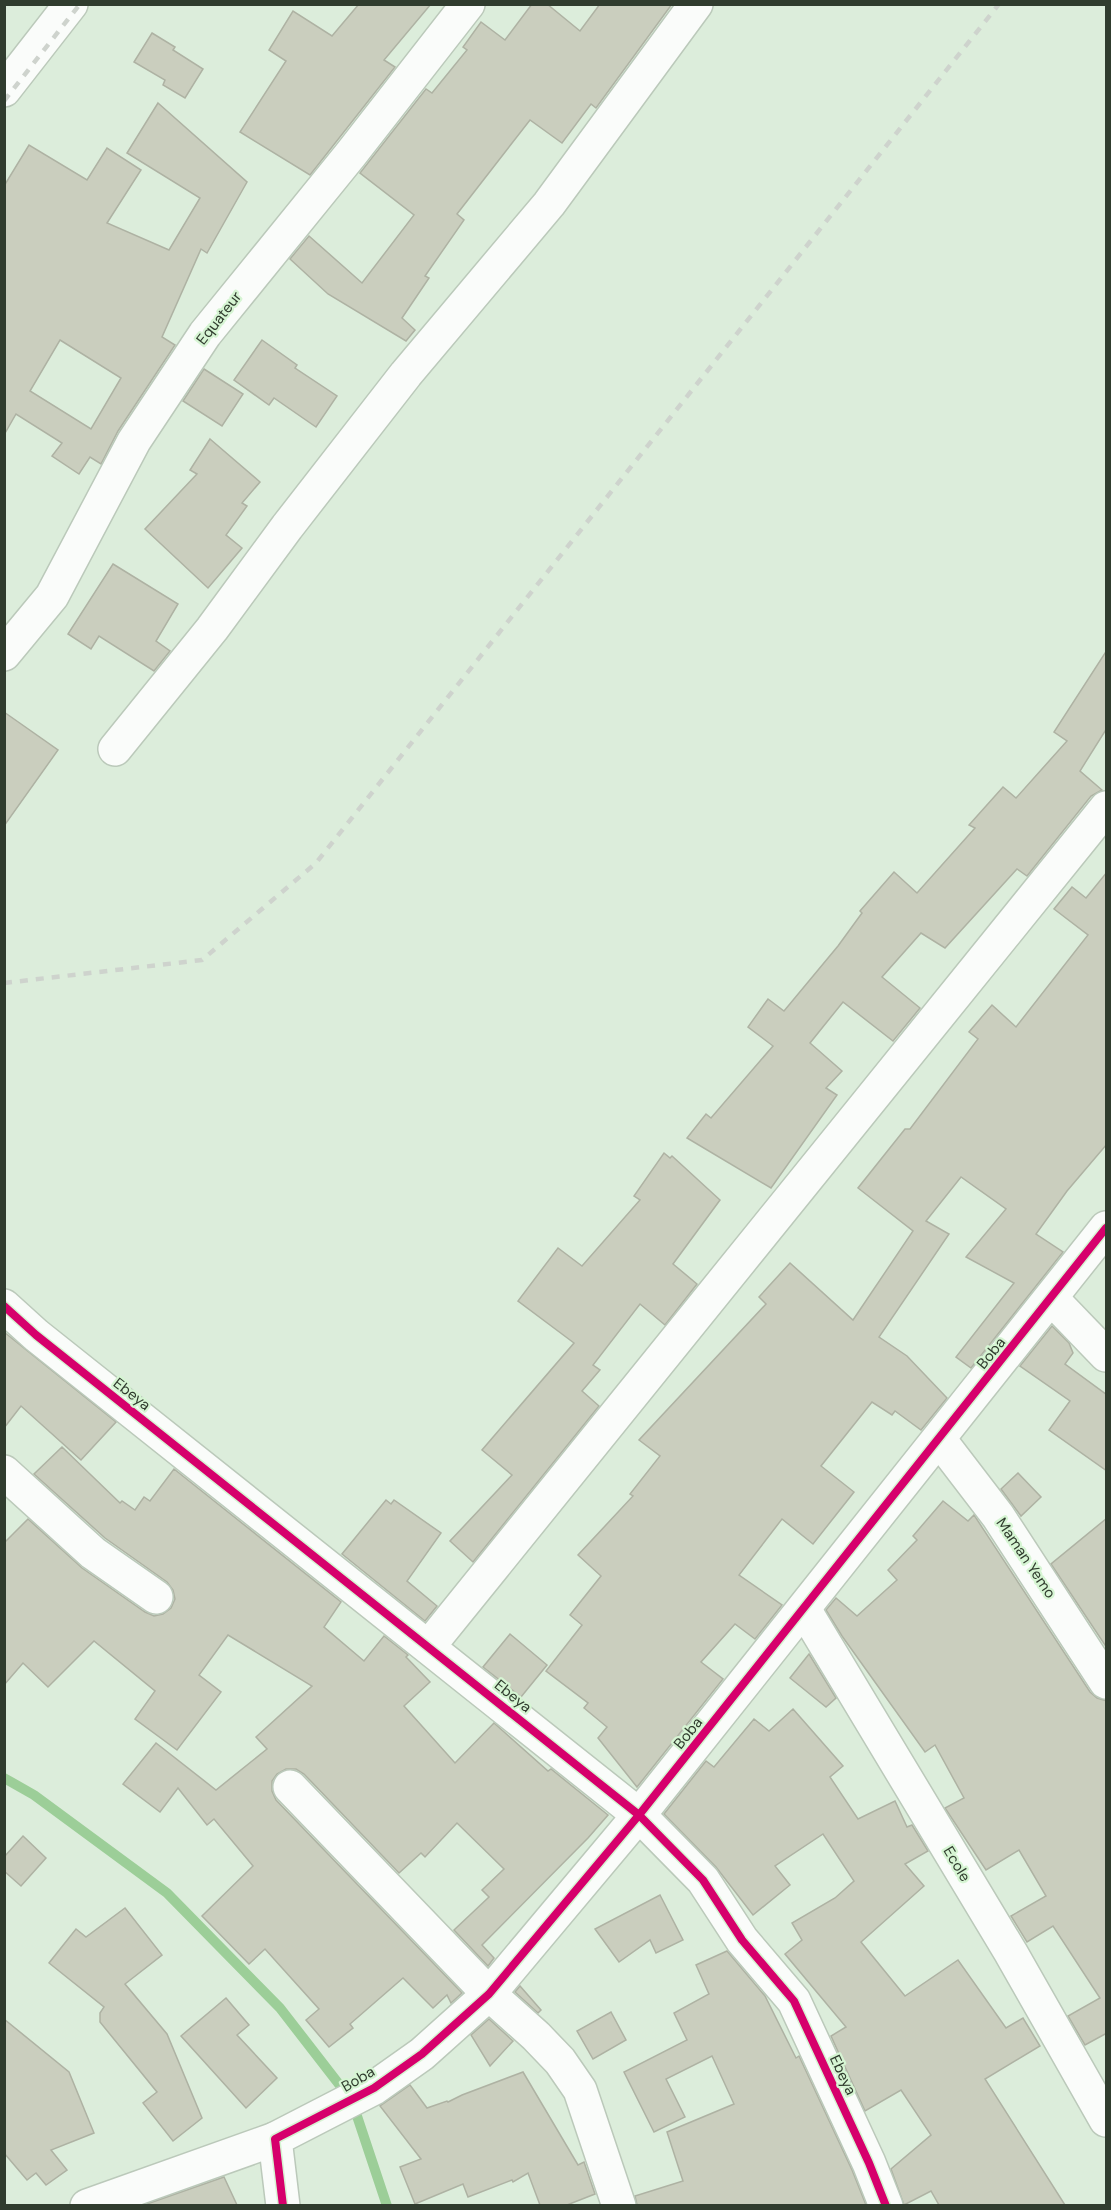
<svg xmlns="http://www.w3.org/2000/svg" width="1111" height="2210" font-family="'DM Sans',sans-serif">
<style>
.lines{fill:none;stroke-linecap:round;stroke-linejoin:round}
.stream{stroke:#9cce98;stroke-width:10}
.building{fill:#cacebe;stroke:#aeb2a3;stroke-width:1.5;fill-rule:evenodd}
.minor-casing{stroke:#bbc9ba;stroke-width:36}
.minor{stroke:#fafcfa;stroke-width:33}
.rail{stroke:#ced3cd;stroke-width:4.5;stroke-dasharray:8 8;stroke-linecap:butt}
.cycleway-casing{stroke:#d6f5d3;stroke-width:11}
.cycleway{stroke:#d6006c;stroke-width:8}
.labels{text-anchor:middle;stroke-width:4.5;stroke-linejoin:round;paint-order:stroke}
.street-label{font-size:15px;fill:#303c2e;stroke:#d6f5d3}
</style>
<rect width="100%" height="100%" fill="#dceddb"/>
<g class="lines">
<!-- stream -->
<path class="stream" d="M4,1778L34,1795L167,1893L280,2008L352,2101L387,2206"/>
</g>
<!-- building -->
<g class="building">
<path d="M359,4H431L384,60L395,67L310,175L240,132L286,61L269,50L293,11L332,36Z"/>
<path d="M532,4H547L580,31L600,4H672L596,108L591,104L562,143L530,120L457,214L464,220L425,276L429,278L402,318L415,330L406,341L328,294L290,259L309,236L362,283L414,215L360,173L426,89L432,93L467,50L463,47L481,22L505,40Z"/>
<path d="M152,33L175,47L173,50L203,69L185,98L163,85L165,80L134,62Z"/>
<path d="M158,103L247,182L207,253L201,249L162,337L175,345L118,431L101,464L90,457L79,474L52,456L62,443L16,414L4,435V186L29,145L87,180L107,148L141,170L107,223L169,250L200,198L127,153ZM60,340L121,378L91,429L30,391Z"/>
<path d="M262,340L297,365L295,368L337,396L316,427L274,398L269,405L234,380Z"/>
<path d="M204,369L243,394L222,426L183,401Z"/>
<path d="M210,439L260,482L242,503L247,506L226,535L242,548L208,588L145,529L197,474L190,470Z"/>
<path d="M113,564L178,604L156,641L170,651L154,671L99,636L91,649L68,634Z"/>
<path d="M1107,650V728L1080,771L1102,790L1091,796L1027,876L1017,869L945,948L921,933L882,977L920,1008L893,1041L843,1002L810,1043L842,1071L826,1088L837,1095L771,1188L687,1138L706,1114L711,1118L773,1046L748,1027L768,999L784,1011L838,946L862,913L860,911L894,872L917,893L975,828L969,825L1003,787L1016,798L1067,741L1054,732Z"/>
<path d="M4,712L58,750L4,826Z"/>
<path d="M1107,872V1144L1067,1191L1036,1234L1063,1252L971,1368L956,1357L1014,1283L966,1257L1006,1209L961,1177L926,1221L949,1234L879,1337L907,1356L947,1398L921,1430L895,1411L892,1415L872,1402L821,1466L854,1492L813,1544L782,1519L739,1575L782,1605L755,1639L735,1624L701,1662L723,1679L637,1787L598,1738L607,1727L584,1708L588,1703L546,1671L582,1625L570,1615L601,1576L578,1555L633,1496L630,1494L660,1456L639,1440L766,1304L759,1297L790,1263L853,1320L913,1231L858,1188L905,1129H910L978,1039L969,1032L992,1005L1016,1027L1088,935L1054,909L1072,887L1086,898Z"/>
<path d="M664,1153L670,1158L672,1156L720,1200L673,1264L697,1284L665,1325L640,1304L593,1365L600,1370L582,1391L599,1406L473,1562L450,1541L512,1475L482,1450L574,1343L518,1301L558,1248L582,1266L640,1200L634,1196Z"/>
<path d="M1052,1326L1069,1343L1073,1353L1065,1364L1107,1395V1471L1049,1430L1070,1401L1020,1366Z"/>
<path d="M4,1332L116,1422L81,1460L21,1406L4,1428Z"/>
<path d="M62,1447L120,1503L122,1501L135,1510L144,1497L150,1501L174,1469L341,1602L324,1627L364,1661L384,1636L408,1655L406,1657L430,1682L404,1706L455,1763L494,1723L548,1771L551,1769L608,1815L588,1838L482,1945L494,1958L488,1966L454,1930L489,1897L482,1890L504,1869L457,1823L425,1857L421,1853L399,1873L304,1774L296,1769H286L277,1774L272,1781V1791L276,1800L462,1993L451,2003L447,1995L433,2008L403,1978L350,2024L353,2028L329,2047L306,2020L319,2009L265,1949L249,1964L202,1916L253,1866L214,1819L207,1825L178,1788L160,1812L123,1784L156,1743L216,1790L267,1749L256,1737L312,1686L228,1635L199,1675L221,1692L177,1750L135,1719L155,1691L94,1641L48,1687L23,1663L4,1685V1543L28,1519L82,1568L145,1612L154,1616L163,1614L171,1608L175,1599L173,1590L167,1582L105,1538L34,1474Z"/>
<path d="M1018,1473L1041,1497L1021,1516L1001,1489Z"/>
<path d="M386,1500L391,1504L394,1500L441,1533L407,1581L437,1606L425,1621L342,1554Z"/>
<path d="M943,1501L968,1521L974,1515L1090,1692L1097,1698L1107,1701V2033L1085,2045L1068,2016L1100,1998L1053,1926L1027,1942L1011,1916L1046,1896L1019,1850L986,1870L945,1808L964,1798L935,1745L925,1752L842,1636L826,1610L836,1598L857,1616L897,1580L888,1570L917,1540L913,1536Z"/>
<path d="M1107,1518V1648L1051,1564Z"/>
<path d="M510,1634L547,1665L521,1697L483,1667Z"/>
<path d="M809,1654L836,1698L826,1707L790,1678Z"/>
<path d="M793,1709L843,1766L830,1777L858,1819L895,1801L907,1827L912,1825L928,1851L905,1864L924,1886L861,1942L905,1996L958,1960L1006,2028L1023,2018L1040,2046L985,2079L1065,2205H939L931,2191L904,2205L891,2169L931,2135L901,2090L865,2111L831,2036L846,2027L785,1954L802,1940L792,1923L835,1898L854,1881L823,1834L775,1866L790,1885L753,1915L716,1867L664,1814L706,1761L714,1767L754,1719L769,1731Z"/>
<path d="M23,1836L46,1858L21,1886L4,1871V1857Z"/>
<path d="M660,1895L683,1940L656,1953L650,1940L619,1962L595,1929Z"/>
<path d="M125,1908L162,1955L125,1984L167,2034L202,2118L173,2141L143,2103L157,2092L100,2022V2013L104,2007L49,1963L76,1929L86,1937Z"/>
<path d="M727,1951L765,1996L796,2058L799,2056L852,2170L866,2205H637L635,2196L683,2181L667,2132L734,2104L712,2056L666,2079L685,2117L654,2132L624,2072L687,2040L674,2013L709,1994L696,1965Z"/>
<path d="M520,1986L541,2010L538,2013L515,1992Z"/>
<path d="M226,1998L249,2025L237,2035L277,2078L246,2108L181,2036Z"/>
<path d="M611,2012L626,2040L593,2059L577,2031Z"/>
<path d="M4,2019L69,2072L94,2133L51,2150L67,2170L46,2185L36,2173L27,2180L4,2153Z"/>
<path d="M489,2019L513,2041L490,2066L471,2035Z"/>
<path d="M523,2072L578,2165L584,2162L595,2194L567,2205H540L528,2173L513,2182L512,2180L468,2197L463,2184L415,2204L400,2167L421,2159L380,2106L410,2085L427,2108L447,2101L448,2102L462,2095Z"/>
<path d="M224,2177L237,2205H144Z"/>
</g>
<g class="lines">
<defs>
<g id="minor">
<path d="M4,90L71,4"/>
<path d="M4,654L52,596L134,441L205,334L351,154L468,4"/>
<path d="M115,749L212,629L287,527L406,374L549,204L696,4"/>
<path d="M1052,1299L1106,1355"/>
<path d="M4,1306L36,1335L639,1815L703,1880L742,1940L794,2001L869,2163L886,2206"/>
<path d="M939,1439L998,1516L1106,1682"/>
<path d="M4,1472L93,1553L156,1597"/>
<path d="M804,1609L1011,1953L1106,2120"/>
<path d="M429,1646L1106,808"/>
<path d="M290,1787L489,1994L536,2036L560,2061L580,2090L619,2206"/>
<path d="M87,2206L275,2139"/>
<path d="M283,2206L275,2139L374,2088L422,2054L489,1994L639,1815L1106,1228"/>
</g>
</defs>
<!-- minor casing -->
<use href="#minor" class="minor-casing"/>
<!-- minor -->
<use href="#minor" class="minor"/>
<!-- rail -->
<g class="rail">
<path d="M4,101L80,4"/>
<path d="M4,983L202,960L316,863L999,4"/>
</g>
<defs>
<g id="cycleway">
<path d="M4,1306L36,1335L639,1815L703,1880L742,1940L794,2001L869,2163L886,2206"/>
<path d="M283,2206L275,2139L374,2088L422,2054L489,1994L639,1815L1106,1228"/>
</g>
</defs>
<!-- cycleway casing -->
<use href="#cycleway" class="cycleway-casing"/>
<!-- cycleway -->
<use href="#cycleway" class="cycleway"/>
</g>
<g class="labels">
<!-- street labels -->
<g class="street-label">
<text transform="translate(219 318) rotate(-52)" y="5">Equateur</text>
<text transform="translate(991 1353) rotate(-51)" y="5">Boba</text>
<text transform="translate(132 1394) rotate(38)" y="5">Ebeya</text>
<text transform="translate(1026 1558) rotate(56)" y="5">Maman Yemo</text>
<text transform="translate(513 1696) rotate(39)" y="5">Ebeya</text>
<text transform="translate(688 1733) rotate(-51)" y="5">Boba</text>
<text transform="translate(957 1864) rotate(59)" y="5">Ecole</text>
<text transform="translate(843 2075) rotate(65)" y="5">Ebeya</text>
<text transform="translate(358 2079) rotate(-30)" y="5">Boba</text>
</g>
</g>
<!-- border -->
<rect width="1111" height="2210" fill="none" stroke="#303c2e" stroke-width="12"/>
</svg>
